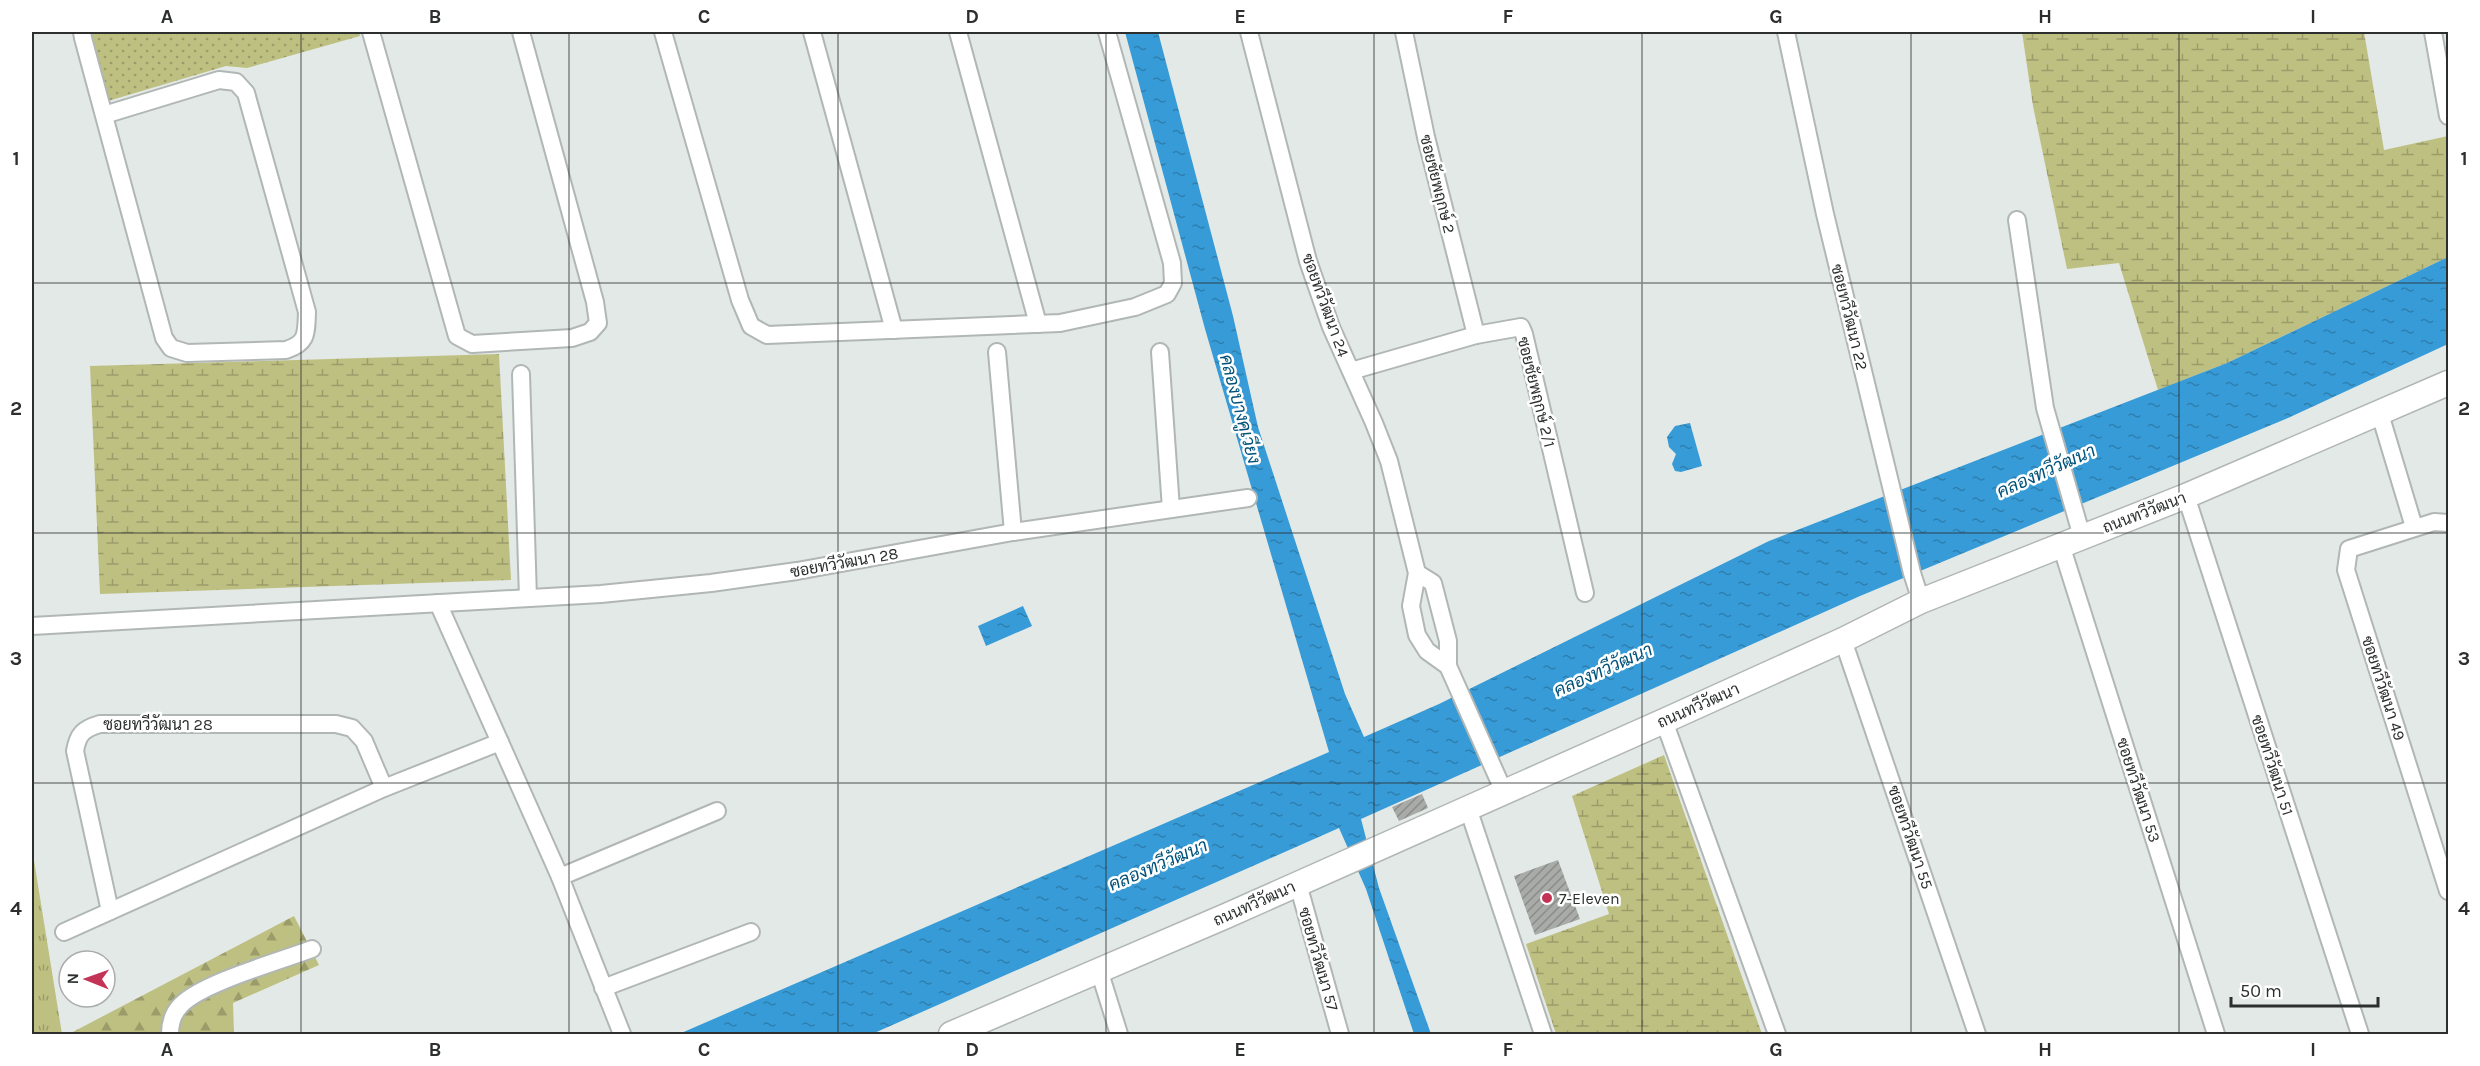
<svg xmlns="http://www.w3.org/2000/svg" width="2480" height="1066" font-family="Karla,Sarabun,sans-serif">
<style>
.grass{fill:url(#grass-tufts)}
.forest{fill:url(#forest-firs)}
.wetland{fill:url(#wetland-marsh)}
.garden{fill:url(#garden-dots)}
.water{fill:url(#water-ripples)}
.building{fill:url(#building-hatch)}
.lines{fill:none;stroke-linecap:round;stroke-linejoin:round}
.minor-casing{stroke:#b1b7b5;stroke-width:20}
.secondary-casing{stroke:#b1b7b5;stroke-width:27}
.minor{stroke:#fff;stroke-width:16}
.secondary{stroke:#fff;stroke-width:24}
.grid{fill:none;stroke:#2d2f2f;stroke-width:1.5;stroke-opacity:0.55}
.poi-dot{fill:#c33355;stroke:#fff;stroke-width:2}
.labels{text-anchor:middle;stroke-width:5;stroke-linejoin:round;paint-order:stroke}
.street-label{font-size:16px;fill:#2d2f2f;stroke:#fff}
.poi-label{font-size:16px;fill:#2d2f2f;stroke:#fff;text-anchor:start}
.water-label{font-size:18px;font-style:italic;fill:#01527a;stroke:#fff}
.neatline{fill:none;stroke:#2d2f2f;stroke-width:2}
.grid-label{font-size:20px;text-anchor:middle;font-weight:bold;fill:#2d2f2f}
</style>
<defs>
<pattern id="grass-tufts" width="24" height="20" patternUnits="userSpaceOnUse" patternTransform="scale(1.5)"><rect width="24" height="20" fill="#bec081"/><path d="M3 7l-1-3M5 7V3M7 7l1-3M15 17l-1-3M17 17v-4M19 17l1-3" fill="none" stroke="#9b9c6a"/></pattern>
<pattern id="forest-firs" width="22" height="20" patternUnits="userSpaceOnUse" patternTransform="scale(1.5)"><rect width="22" height="20" fill="#bec081"/><path d="M5 1l3.5 6h-7zM16 11l3.5 6h-7z" fill="#9b9c6a"/></pattern>
<pattern id="wetland-marsh" width="20" height="14" patternUnits="userSpaceOnUse" patternTransform="scale(1.5)"><rect width="20" height="14" fill="#bec081"/><path d="M1 5h8M5 5V1M11 12h8M15 12V8" fill="none" stroke="#9b9c6a"/></pattern>
<pattern id="garden-dots" width="8" height="8" patternUnits="userSpaceOnUse" patternTransform="scale(1.5)"><rect width="8" height="8" fill="#bec081"/><path d="M2 2h.1M6 6h.1" fill="none" stroke="#9b9c6a" stroke-width="1.8" stroke-linecap="round"/></pattern>
<pattern id="water-ripples" width="26" height="14" patternUnits="userSpaceOnUse" patternTransform="scale(1.5)"><rect width="26" height="14" fill="#369bd7"/><path d="M2 4q2-2 4 0t4 0M15 11q2-2 4 0t4 0" fill="none" stroke="#2e7faf"/></pattern>
<pattern id="building-hatch" width="6" height="6" patternUnits="userSpaceOnUse" patternTransform="scale(1.5)"><rect width="6" height="6" fill="#a8aba7"/><path d="M-1 1l2-2M0 6l6-6M5 7l2-2" fill="none" stroke="#898c88"/></pattern>
</defs>
<rect width="100%" height="100%" fill="#e3e9e7"/>
<!-- grass -->
<path class="grass" d="M32,848L62,1034H32Z"/>
<!-- forest -->
<path class="forest" d="M294,916L319,965L233,1003L234,1034H69Z"/>
<!-- wetland -->
<g class="wetland">
<path d="M2022,32H2364L2384,150L2448,136V257L2227,363L2158,390L2119,263L2067,269L2033,106Z"/>
<path d="M499,354L511,580L100,594L90,366Z"/>
<path d="M1664,755L1762,1034H1556L1526,944L1609,914L1572,796Z"/>
</g>
<!-- garden -->
<path class="garden" d="M88,32H359L360,36L247,68L226,66L108,101Z"/>
<!-- water -->
<g class="water">
<path d="M1125,32H1158L1233,316L1258,427L1345,694L1364,737L1439,704L1769,541L2227,363L2448,257V344L2288,418L1860,596L1361,819L1379,888L1431,1034H1414L1366,889L1339,828L872,1034H679L1329,752L1205,329Z"/>
<path d="M1690,423L1702,466L1681,472L1675,471L1672,464L1676,454L1669,447L1667,437L1675,426Z"/>
<path d="M1023,606L1032,626L986,646L978,626Z"/>
</g>
<!-- building -->
<g class="building">
<path d="M1422,794L1428,808L1399,821L1392,807Z"/>
<path d="M1558,860L1580,919L1535,935L1514,876Z"/>
</g>
<g class="lines">
<defs>
<g id="minor">
<path d="M82,32L83,38L164,338L171,348L187,353L286,350C308,343 306,333 307,312L246,93L236,82L219,80L104,115"/>
<path d="M371,32L457,336L472,344L572,338L590,332L598,323L595,302L521,32"/>
<path d="M663,32L740,300L751,326L767,335L1060,323L1135,307L1167,294L1173,283L1172,263L1107,32"/>
<path d="M812,32L894,330"/>
<path d="M958,32L1038,324"/>
<path d="M1249,32L1308,261L1331,327L1374,423L1389,461L1417,573L1411,606L1417,635L1427,651L1448,666"/>
<path d="M1404,32L1426,137L1476,335"/>
<path d="M1786,32L1825,214L1912,573L1921,601"/>
<path d="M2433,32L2448,116"/>
<path d="M2017,220L2045,408L2082,537"/>
<path d="M997,352L1013,532"/>
<path d="M1160,352L1171,509"/>
<path d="M1351,371L1476,335L1521,327L1524,334L1585,593"/>
<path d="M521,374L528,598"/>
<path d="M2380,414L2414,527"/>
<path d="M2186,496L2360,1034"/>
<path d="M2448,523L2434,522L2349,549L2346,570L2448,891"/>
<path d="M2061,545L2216,1034"/>
<path d="M1417,573L1433,583L1448,641V666L1504,792"/>
<path d="M438,603L560,877L622,1034"/>
<path d="M32,626L601,594L711,583L797,571L1013,532L1248,498"/>
<path d="M1843,640L1977,1034"/>
<path d="M1664,721L1777,1034"/>
<path d="M1468,808L1543,1034"/>
<path d="M560,877L717,811"/>
<path d="M1298,884L1340,1034"/>
<path d="M110,911L75,751C78,734 83,729 100,724H336L352,728L364,741L384,788"/>
<path d="M64,932L384,788L500,742"/>
<path d="M1099,970L1119,1034"/>
<path d="M603,988L751,932"/>
<path d="M170,1034C170,1024 173,1013 181,1005C202,983 280,961 312,949"/>
</g>
<path id="secondary" d="M951,1034L1226,916L1664,721L1843,640L1921,601L2186,496L2448,383"/>
</defs>
<!-- minor casing -->
<use href="#minor" class="minor-casing"/>
<!-- secondary casing -->
<use href="#secondary" class="secondary-casing"/>
<!-- minor -->
<use href="#minor" class="minor"/>
<!-- secondary -->
<use href="#secondary" class="secondary"/>
</g>
<!-- grid -->
<path class="grid" d="M301,32V1034M569,32V1034M838,32V1034M1106,32V1034M1374,32V1034M1642,32V1034M1911,32V1034M2179,32V1034M32,283H2448M32,533H2448M32,783H2448"/>
<!-- markers -->
<circle class="poi-dot" cx="1547" cy="898" r="6"/>
<g class="labels">
<!-- street labels -->
<g class="street-label">
<text transform="translate(1438 184) rotate(76)" y="6">ซอยชัยพฤกษ์ 2</text>
<text transform="translate(1326 305) rotate(70)" y="6">ซอยทวีวัฒนา 24</text>
<text transform="translate(1850 317) rotate(76)" y="6">ซอยทวีวัฒนา 22</text>
<text transform="translate(1537 392) rotate(76)" y="6">ซอยชัยพฤกษ์ 2/1</text>
<text transform="translate(2144 512) rotate(-21)" y="6">ถนนทวีวัฒนา</text>
<text transform="translate(844 562) rotate(-10)" y="6">ซอยทวีวัฒนา 28</text>
<text transform="translate(2384 688) rotate(72)" y="6">ซอยทวีวัฒนา 49</text>
<text transform="translate(1698 705) rotate(-24)" y="6">ถนนทวีวัฒนา</text>
<text x="158" y="730">ซอยทวีวัฒนา 28</text>
<text transform="translate(2273 765) rotate(72)" y="6">ซอยทวีวัฒนา 51</text>
<text transform="translate(2139 790) rotate(72)" y="6">ซอยทวีวัฒนา 53</text>
<text transform="translate(1911 837) rotate(71)" y="6">ซอยทวีวัฒนา 55</text>
<text transform="translate(1254 903) rotate(-24)" y="6">ถนนทวีวัฒนา</text>
<text transform="translate(1319 959) rotate(74)" y="6">ซอยทวีวัฒนา 57</text>
</g>
<!-- poi labels -->
<g class="poi-label">
<text x="1559" y="904">7-Eleven</text>
</g>
<!-- water labels -->
<g class="water-label">
<text transform="translate(1240 409) rotate(75)" y="6">คลองบางคูเวียง</text>
<text transform="translate(2046 471) rotate(-24)" y="6">คลองทวีวัฒนา</text>
<text transform="translate(1603 670) rotate(-24)" y="6">คลองทวีวัฒนา</text>
<text transform="translate(1158 865) rotate(-23)" y="6">คลองทวีวัฒนา</text>
</g>
</g>
<!-- border -->
<rect width="2480" height="1066" fill="none" stroke="#ffffff" stroke-width="66"/>
<!-- north arrow -->
<g transform="translate(87 979) rotate(271)"><circle r="28" fill="#ffffff" stroke="#abacac" stroke-width="1.5"/>
<path d="M0-4.5L10 22L0 15L-10 22Z" fill="#c33355"/>
<text y="-9" font-size="16" font-weight="bold" text-anchor="middle" fill="#2d2f2f">N</text>
</g>
<!-- scale -->
<path d="M2231 997v9h147v-9" fill="none" stroke="#2d2f2f" stroke-width="3"/>
<text x="2240" y="997" font-size="18" fill="#2d2f2f" stroke="#ffffff" stroke-width="4.5" paint-order="stroke">50 m</text>
<rect x="33" y="33" width="2414" height="1000" class="neatline"/>
<g class="grid-label">
<text x="167" y="23">A</text>
<text x="435" y="23">B</text>
<text x="704" y="23">C</text>
<text x="972" y="23">D</text>
<text x="1240" y="23">E</text>
<text x="1508" y="23">F</text>
<text x="1776" y="23">G</text>
<text x="2045" y="23">H</text>
<text x="2313" y="23">I</text>
<text x="16" y="165">1</text>
<text x="2464" y="165">1</text>
<text x="16" y="415">2</text>
<text x="2464" y="415">2</text>
<text x="16" y="665">3</text>
<text x="2464" y="665">3</text>
<text x="16" y="915">4</text>
<text x="2464" y="915">4</text>
<text x="167" y="1056">A</text>
<text x="435" y="1056">B</text>
<text x="704" y="1056">C</text>
<text x="972" y="1056">D</text>
<text x="1240" y="1056">E</text>
<text x="1508" y="1056">F</text>
<text x="1776" y="1056">G</text>
<text x="2045" y="1056">H</text>
<text x="2313" y="1056">I</text>
</g>
</svg>
